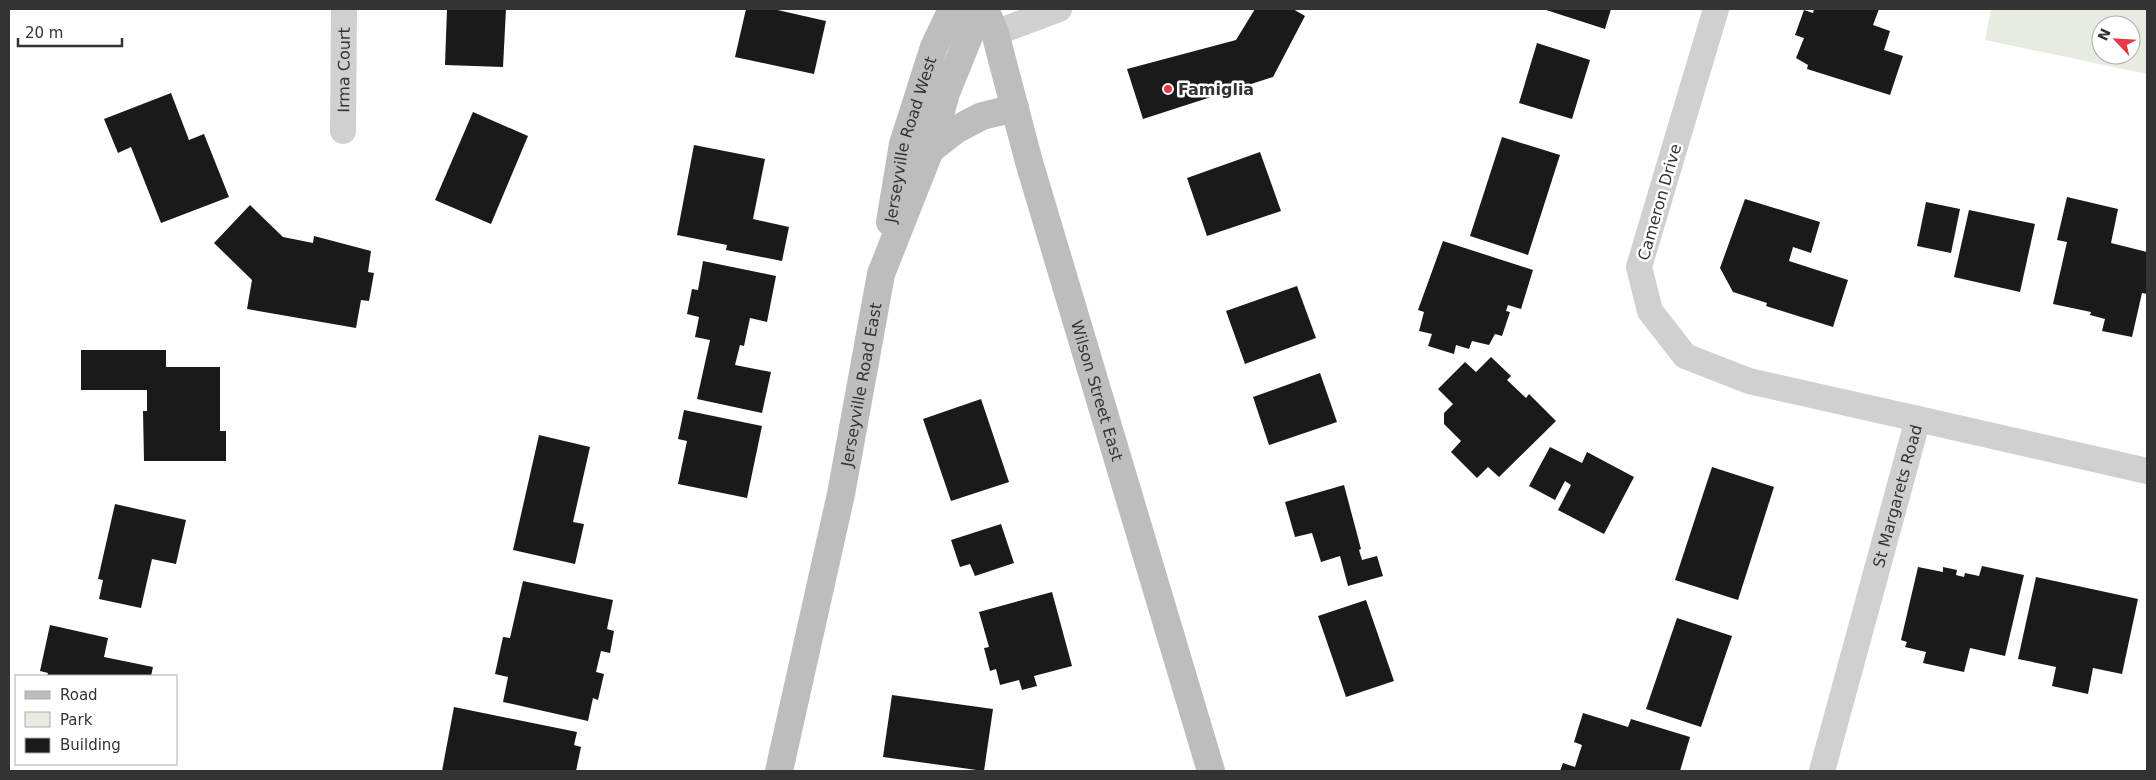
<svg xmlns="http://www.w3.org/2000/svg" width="2156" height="780" font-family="'DejaVu Sans',sans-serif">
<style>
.green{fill:#e6ecdf;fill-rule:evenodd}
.building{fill:#1a1a1a}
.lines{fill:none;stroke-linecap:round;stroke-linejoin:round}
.minor{stroke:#d0d0d0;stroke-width:26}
.secondary{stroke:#bdbdbd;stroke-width:28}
.poi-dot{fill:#e63946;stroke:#fff;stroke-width:2}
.labels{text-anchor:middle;stroke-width:5;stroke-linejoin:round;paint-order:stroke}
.street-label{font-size:16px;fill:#333;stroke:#fff}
.poi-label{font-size:16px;font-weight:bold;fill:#333;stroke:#fff;text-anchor:start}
</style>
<rect width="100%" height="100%" fill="#fff"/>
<!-- green -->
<path class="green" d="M1991,9H2147V74L1985,40ZM2101,25H2131V55H2101Z"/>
<!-- building -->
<g class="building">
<path d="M447,9H506L503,67L445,65Z"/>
<path d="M746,9H773L826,21L814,74L735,57Z"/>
<path d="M1255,9H1293L1305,16L1273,77L1143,119L1127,69L1236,40Z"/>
<path d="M1543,9H1611L1605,29Z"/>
<path d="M1814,9H1879L1873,25L1890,31L1884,50L1903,56L1890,95L1807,69L1808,65L1796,58L1804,38L1795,35L1804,10L1813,13Z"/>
<path d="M1537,43L1590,60L1572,119L1519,103Z"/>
<path d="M171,93L189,140L204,134L229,197L161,223L131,147L118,153L104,119Z"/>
<path d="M473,112L528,136L491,224L435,200Z"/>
<path d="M1502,137L1560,155L1528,255L1470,236Z"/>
<path d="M694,145L765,159L753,219L789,227L782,261L726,250L727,245L677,235Z"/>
<path d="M1260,152L1281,211L1207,236L1187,178Z"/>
<path d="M2067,197L2118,209L2111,243L2147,252V294L2142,293L2132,337L2102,331L2105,319L2090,315L2091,312L2053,304L2067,242L2057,240Z"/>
<path d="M1745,199L1820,222L1811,253L1793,247L1789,261L1848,280L1833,327L1766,306L1767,303L1733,292L1720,268Z"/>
<path d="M1926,202L1960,209L1951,253L1917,246Z"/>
<path d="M250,205L283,237L313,243L314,236L371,251L368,272L374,273L369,301L361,300L356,328L247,309L252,280L214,243Z"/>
<path d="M1969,210L2035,224L2020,292L1954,277Z"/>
<path d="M1443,241L1533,270L1521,309L1508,305L1506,311L1510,312L1502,336L1495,334L1489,345L1472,341L1469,349L1456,345L1454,354L1428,346L1432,334L1419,331L1424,312L1418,310Z"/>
<path d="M703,261L776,276L767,322L750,318L744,346L740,345L735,365L771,372L762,413L697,399L710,340L695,337L699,317L687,314L692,289L698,290Z"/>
<path d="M1297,286L1316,338L1245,364L1226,311Z"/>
<path d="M81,350H166V367H220V431H226V461H144L143,411H147V390H81Z"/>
<path d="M1491,357L1511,376L1507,380L1526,398L1529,394L1556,421L1499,477L1488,467L1477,478L1451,452L1461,441L1444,424V413L1453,404L1438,389L1465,362L1476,372Z"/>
<path d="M1320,373L1337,422L1269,445L1253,397Z"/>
<path d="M981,399L1009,482L951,501L923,419Z"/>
<path d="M684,410L762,426L747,498L678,484L687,441L678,439Z"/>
<path d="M539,435L590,447L573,522L584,524L575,564L513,550Z"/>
<path d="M1550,447L1582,463L1587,452L1634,477L1604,534L1558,510L1571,485L1565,481L1555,500L1529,486Z"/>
<path d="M1712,467L1774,487L1738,600L1675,580Z"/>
<path d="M1344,485L1361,549L1359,550L1362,560L1377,556L1383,576L1348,586L1340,556L1321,562L1312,533L1295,537L1285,502Z"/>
<path d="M115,504L186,520L176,564L152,559L141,608L99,599L103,580L98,579Z"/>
<path d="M1001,524L1014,563L975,576L970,564L960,567L951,540Z"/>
<path d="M1982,566L2024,575L2005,656L1970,648L1964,672L1923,663L1926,652L1905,647L1907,642L1901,640L1918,567L1943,572V567L1957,570L1956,575L1964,577L1965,573L1979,576Z"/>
<path d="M2036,577L2138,599L2122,674L2093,668L2088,694L2052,686L2056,667L2018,659Z"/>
<path d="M523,581L613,600L607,629L614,631L610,653L601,651L596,672L604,674L598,700L593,698L588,721L503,702L508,677L495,674L503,637L510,638Z"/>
<path d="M1052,592L1072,666L1034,676L1037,686L1022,690L1019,680L1000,685L996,669L990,671L984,648L989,647L979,612Z"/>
<path d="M1366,600L1394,681L1346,697L1318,616Z"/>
<path d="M1677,618L1732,636L1701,727L1646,709Z"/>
<path d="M50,625L108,638L104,657L153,667L151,676H47L48,673L40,671Z"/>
<path d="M892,695L993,709L984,771L883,757Z"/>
<path d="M454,707L577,732L574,745L581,747L576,771H442Z"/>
<path d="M1583,713L1628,727L1631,719L1690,737L1680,771H1560L1563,763L1575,767L1582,745L1574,742Z"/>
</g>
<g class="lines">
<!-- minor -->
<g class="minor">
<path d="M1716,9L1639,267L1650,311L1685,356L1749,381L1918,419"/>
<path d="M995,33L1059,9"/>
<path id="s1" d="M343,131L344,9"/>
<path id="s2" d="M1822,771L1918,419L2147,471"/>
</g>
<!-- secondary -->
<g class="secondary">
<path id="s3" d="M985,9L995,33L1029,162L1211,771"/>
<path d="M930,150L957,129L982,116L1015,108"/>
<path id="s4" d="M890,222L903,144L934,47L952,9"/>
<path id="s5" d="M779,771L841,494L881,274L930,150L946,93L980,9"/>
</g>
</g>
<!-- markers -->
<circle class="poi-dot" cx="1168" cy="89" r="5"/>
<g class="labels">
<!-- street labels -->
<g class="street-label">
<text dy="6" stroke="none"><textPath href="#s1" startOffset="61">Irma Court</textPath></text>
<text dy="6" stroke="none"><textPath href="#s4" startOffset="85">Jerseyville Road West</textPath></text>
<text transform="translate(1659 202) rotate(-74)" y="6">Cameron Drive</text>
<text dy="6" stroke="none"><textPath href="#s5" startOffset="395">Jerseyville Road East</textPath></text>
<text dy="6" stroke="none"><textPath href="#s3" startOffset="398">Wilson Street East</textPath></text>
<text dy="6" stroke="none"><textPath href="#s2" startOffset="285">St Margarets Road</textPath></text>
</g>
<!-- poi labels -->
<g class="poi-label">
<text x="1178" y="95">Famiglia</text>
</g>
</g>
<!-- border -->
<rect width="2156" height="780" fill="none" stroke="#333333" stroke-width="20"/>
<!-- legend -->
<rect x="15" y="675" width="162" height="90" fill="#ffffff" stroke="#adadad"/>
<rect x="25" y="691" width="25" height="8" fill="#bdbdbd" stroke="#adadad"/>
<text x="60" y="700" font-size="15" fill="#333333">Road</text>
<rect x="25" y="712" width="25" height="15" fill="#e6ecdf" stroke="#adadad"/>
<text x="60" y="725" font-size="15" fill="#333333">Park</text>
<rect x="25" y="738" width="25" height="15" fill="#1a1a1a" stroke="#adadad"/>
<text x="60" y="750" font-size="15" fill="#333333">Building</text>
<!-- north arrow -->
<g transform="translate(2116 40) rotate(295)"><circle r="24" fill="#ffffff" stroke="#adadad"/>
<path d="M0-4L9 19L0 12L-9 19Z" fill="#e63946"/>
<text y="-8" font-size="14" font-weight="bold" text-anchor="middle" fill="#333333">N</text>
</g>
<!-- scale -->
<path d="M18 38v8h104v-8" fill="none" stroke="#333333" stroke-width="2.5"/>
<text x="25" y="38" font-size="15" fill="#333333" stroke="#ffffff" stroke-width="4" paint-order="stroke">20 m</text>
</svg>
